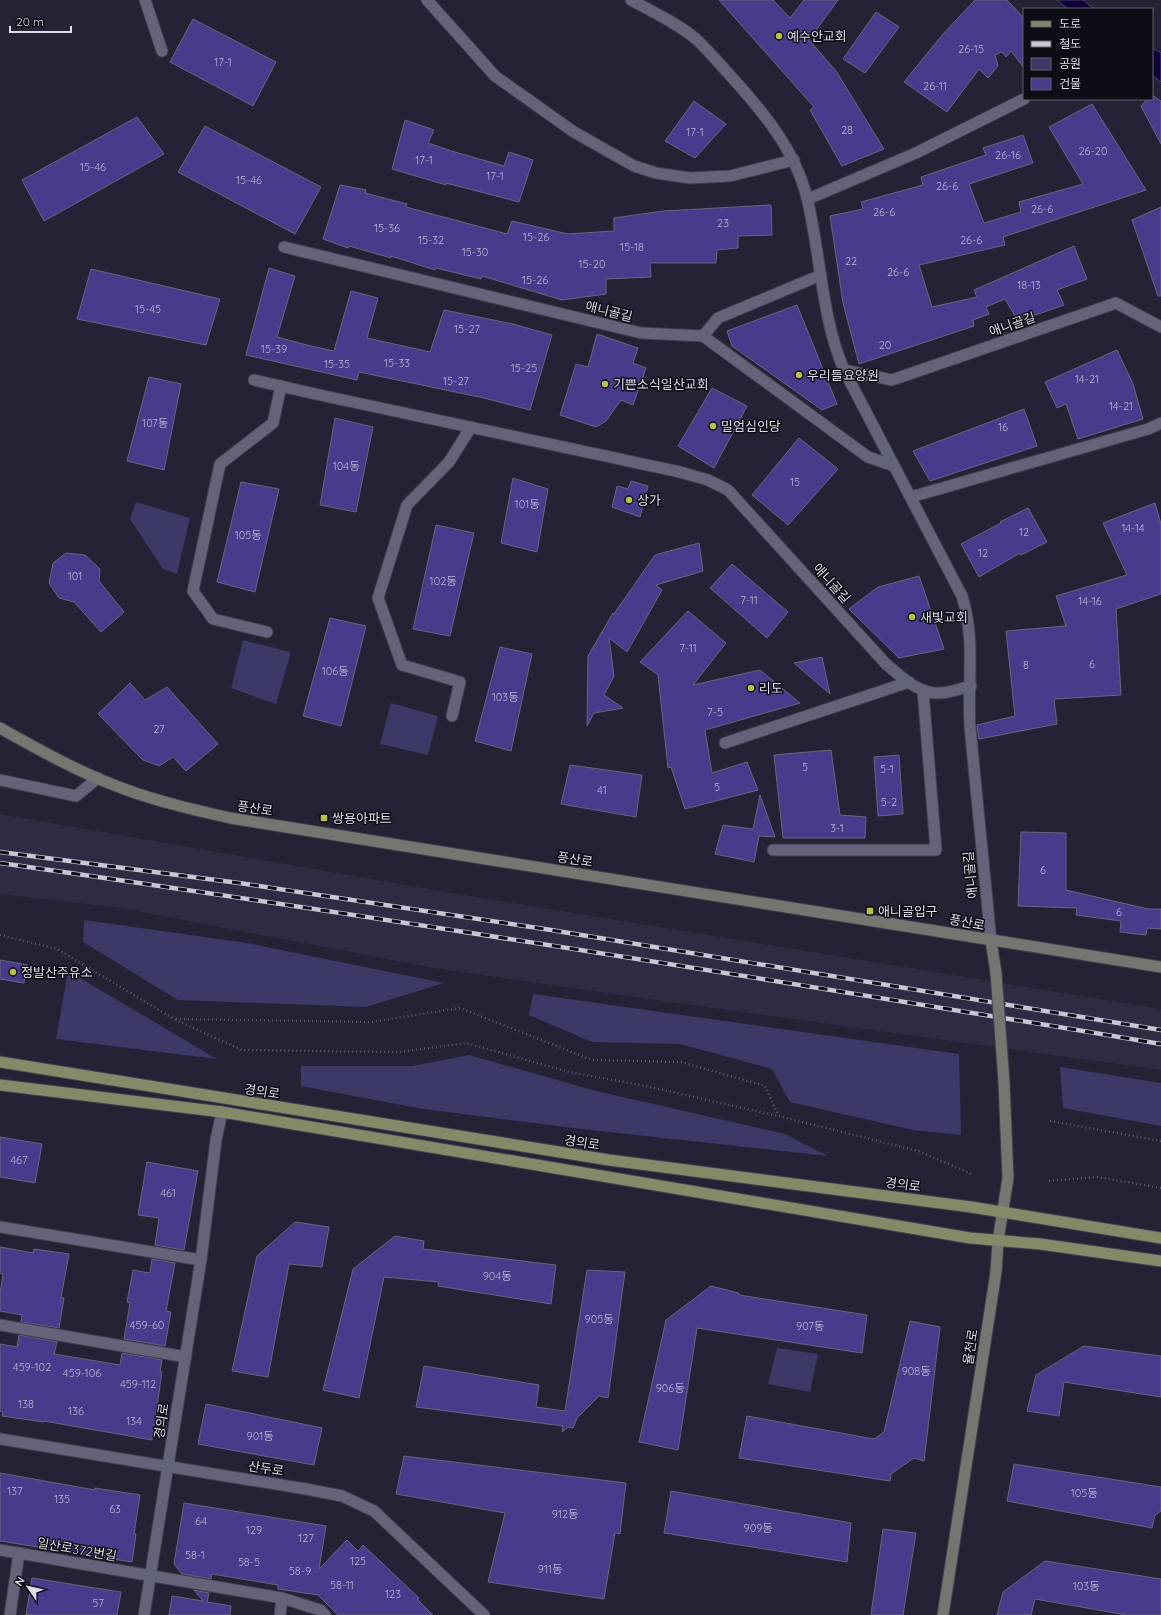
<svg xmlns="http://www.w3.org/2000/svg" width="1161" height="1615" font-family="Quicksand,'Noto Sans KR',sans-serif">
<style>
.built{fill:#2d2c43}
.green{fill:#3c3966}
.water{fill:#100039;stroke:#4e436e}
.building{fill:#463c8b;stroke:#67677d}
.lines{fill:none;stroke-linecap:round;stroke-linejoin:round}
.service-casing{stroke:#3f3e4e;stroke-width:13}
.minor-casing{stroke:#3f3e4e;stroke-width:13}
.tertiary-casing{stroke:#3f3e4e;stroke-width:13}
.secondary-casing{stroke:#3f3e4e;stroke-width:13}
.primary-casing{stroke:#3f3e4e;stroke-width:13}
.path{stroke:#5f5f6f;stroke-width:2.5;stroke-dasharray:1 3;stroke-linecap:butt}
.service{stroke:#636379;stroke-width:11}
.minor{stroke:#636379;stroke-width:11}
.tertiary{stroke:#636379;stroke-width:11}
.secondary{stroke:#747670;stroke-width:11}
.primary{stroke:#868968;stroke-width:11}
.rail-casing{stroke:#c7c8d6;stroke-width:4.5}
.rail{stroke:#0d0d15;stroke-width:3;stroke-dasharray:9;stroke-linecap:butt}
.secondary-bridge-casing{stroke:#3f3e4e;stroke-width:13;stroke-linecap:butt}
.secondary-bridge{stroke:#747670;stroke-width:11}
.poi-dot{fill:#bac046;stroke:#0d0d15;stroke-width:1.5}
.labels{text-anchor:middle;stroke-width:3;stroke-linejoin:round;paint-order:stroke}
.number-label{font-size:11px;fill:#b7b6d3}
.poi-label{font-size:13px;fill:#dddeeb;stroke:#0d0d15;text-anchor:start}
.street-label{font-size:13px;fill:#dddeeb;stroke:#0d0d15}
</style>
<rect width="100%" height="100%" fill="#232335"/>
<!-- built -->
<path class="built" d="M0,814L452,893L1161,1009V1070L635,997L434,968L121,908L0,894Z"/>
<!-- green -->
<g class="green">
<path d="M136,502L190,518L177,574L163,569L130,519Z"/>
<path d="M243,640L291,652L276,704L231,688Z"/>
<path d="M391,703L438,716L428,755L380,744Z"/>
<path d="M84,920L247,943L444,983L366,1007L178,1000L83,942Z"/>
<path d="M68,971L217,1059L56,1039Z"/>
<path d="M533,994L959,1054L961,1135L913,1130L790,1102L772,1069L680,1044L592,1042L529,1015Z"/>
<path d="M469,1055L592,1090L785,1134L828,1156L573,1128L423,1109L301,1086V1066H412Z"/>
<path d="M1060,1067L1161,1083V1126L1063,1108Z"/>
<path d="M777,1348L818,1354L810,1392L768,1384Z"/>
</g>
<!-- water -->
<g class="water">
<path d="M1057,0H1083L1094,9H1068Z"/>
<path d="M1152,48L1161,53V82L1152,75Z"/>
</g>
<!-- building -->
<g class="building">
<path d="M719,0H773L790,18L804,0H838L809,40L836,71L884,149L842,166L810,110L814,107Z"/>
<path d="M975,0H1007L1024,18V68L1011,51L1006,57L1002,52L995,55L998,66L988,78L979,69L947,112L904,82L943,34Z"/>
<path d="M876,12L899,27L865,73L843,59Z"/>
<path d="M193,19L276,62L253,106L170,62Z"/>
<path d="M1152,95L1161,101V144L1141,106L1147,99H1152Z"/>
<path d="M694,101L726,124L695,158L665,141Z"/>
<path d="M1092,104L1146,190L1003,237L1005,245L919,265L932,307L977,297L974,290L1074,246L1087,279L1057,290L1064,305L1018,321L1005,299L986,307L989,314L973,320L974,326L859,364L843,303L830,216L863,209L861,202L923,185L921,177L986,155L983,148L1023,135L1033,163L969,184L984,223L1021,212L1019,202L1083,184L1049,127Z"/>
<path d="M137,117L164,154L44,221L22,180Z"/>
<path d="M405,120L434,130L428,143L455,152L504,166L509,152L533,160L519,202L446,183V185L392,169Z"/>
<path d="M205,126L321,187L295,234L178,172Z"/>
<path d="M340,185L366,190L365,193L407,204L406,207L507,234L512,221L568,234L614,231V218L663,211L771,205L772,235L738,236V248L717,250L716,263H650L651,277L606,279V294L562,300L482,276L481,279L436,268L435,270L391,256V258L349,246L348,248L323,239Z"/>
<path d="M1161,207V296H1158L1132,220Z"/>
<path d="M269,268L295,276L277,337L311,346L334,351L351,291L378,298L367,338L430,352L444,310L513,324L552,335L530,410L484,398L359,372L357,380L246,355Z"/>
<path d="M91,269L220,299L206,345L77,319Z"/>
<path d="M797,305L837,404L822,410L732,346L727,331Z"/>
<path d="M597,334L638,348L633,363L646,368L633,405L621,400L606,421L596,427L560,415L576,364L588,367Z"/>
<path d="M1117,350L1133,384L1143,419L1078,439L1066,404L1057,408L1045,382Z"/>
<path d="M149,377L181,384L164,470L127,461Z"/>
<path d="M712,388L747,406L714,468L678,446Z"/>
<path d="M1024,409L1037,446L930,481L913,451Z"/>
<path d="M335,418L373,427L356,512L320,505Z"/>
<path d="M799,438L838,469L788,525L752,495Z"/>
<path d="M513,478L548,489L537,552L501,543Z"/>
<path d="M631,481L648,486L640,517L612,507L617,486L628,489Z"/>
<path d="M241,482L279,489L255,592L217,582Z"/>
<path d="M1155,503L1161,524V594L1116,609L1121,695L1054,699L1057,724L979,739L977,725L1015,716L1006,631L1066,626L1056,596L1127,575L1103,523Z"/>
<path d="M1028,508L1047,542L1021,555L1020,553L979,577L961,544L1001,523L1000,522Z"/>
<path d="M436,525L474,533L450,636L413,629Z"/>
<path d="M699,543L703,571L656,585L662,590L627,652L609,638L614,676L604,695L623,708L594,713L587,726L588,656L613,613L614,614L655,555Z"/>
<path d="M66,553L85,555L100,569L99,581L124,612L101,632L74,602L59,598L49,583L53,563Z"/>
<path d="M732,564L788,612L767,638L710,588Z"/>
<path d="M919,576L944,649L899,658L849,609L878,587Z"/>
<path d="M688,611L726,643L693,685L760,670L800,703L705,730L712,773L747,762L758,790L685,809L671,767L668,768L658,675L640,662Z"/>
<path d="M330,618L366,626L341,726L303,716Z"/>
<path d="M500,647L532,654L511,751L475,741Z"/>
<path d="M822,657L830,694L794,663Z"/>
<path d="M130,683L145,700L167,687L218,744L186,771L173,757L159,766L143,760L98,714Z"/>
<path d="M831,750L840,815L866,817L865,838H783L774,755Z"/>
<path d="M899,755L903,814L878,816L874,757Z"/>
<path d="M570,765L642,775L636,817L561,804Z"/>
<path d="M760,795L775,837L759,836L754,862L715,854L723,825L753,829Z"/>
<path d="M1021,832L1066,833V890L1148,909H1161V929L1147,928L1146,935L1120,932L1121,921L1076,915L1077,908L1018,906Z"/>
<path d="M0,960L28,965L24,983L0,979Z"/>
<path d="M0,1137L42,1144L35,1183L0,1177Z"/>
<path d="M147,1162L198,1171L184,1250L155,1245L159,1218L138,1215Z"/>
<path d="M295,1222L329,1227L322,1267L289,1264L268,1377L232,1371L257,1256Z"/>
<path d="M395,1236L424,1241L423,1249L556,1265L551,1304L438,1286L439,1282L384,1277L359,1398L323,1390L353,1269Z"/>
<path d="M0,1247L33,1253L34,1249L69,1254L61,1298H64L59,1328L21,1322L22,1315L0,1311V1294L3,1274L0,1273Z"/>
<path d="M152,1259L175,1263L166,1311L171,1312L165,1346L124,1339L130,1303L127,1302L133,1270L150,1273Z"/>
<path d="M587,1270L625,1272L608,1398L599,1396L577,1418L573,1428L568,1427L562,1432L563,1426L416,1407L424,1366L539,1385L536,1407L565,1411Z"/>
<path d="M711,1286L739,1293V1295L867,1315L862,1353L697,1328L678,1450L639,1442L666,1320Z"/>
<path d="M910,1321L940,1327L924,1461L914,1458L891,1474L890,1481L739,1458L747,1416L874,1439L884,1432Z"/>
<path d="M19,1335L57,1342L54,1354L120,1365L122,1353L162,1360L160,1372H162L152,1440L44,1421V1422L2,1416L3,1412L0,1411V1344L17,1347Z"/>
<path d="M1084,1346L1161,1356V1397L1064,1382L1059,1416L1027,1411L1036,1375Z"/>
<path d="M206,1404L322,1428L314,1465L198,1444Z"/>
<path d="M404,1456L626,1483L620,1534L615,1533L604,1599L488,1582L505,1513L396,1494Z"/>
<path d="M1014,1464L1161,1487V1511L1155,1515L1152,1528L1007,1501Z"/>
<path d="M0,1473L95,1490V1488L140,1495L134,1534H136L132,1562L0,1541Z"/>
<path d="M671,1491L851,1523L847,1562L664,1533Z"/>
<path d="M184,1503L326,1526L319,1569L347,1540L358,1551L363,1545L419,1598L417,1599L433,1615H338L318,1595L278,1589V1585L212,1574L211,1579L182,1574L174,1564Z"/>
<path d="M883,1529L916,1533L903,1615H871Z"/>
<path d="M1045,1561L1161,1579V1615H1127L1035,1599L1031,1615H997L1003,1592Z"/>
<path d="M32,1578L121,1592L117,1615H26Z"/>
<path d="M194,1590L209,1593L207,1602L231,1606L230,1615H169L172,1596L203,1601Z"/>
</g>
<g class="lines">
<defs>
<g id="service">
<path d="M254,380L329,397L680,472"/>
<path d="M267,632L213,619L193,591L220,464L273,423L281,386"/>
<path d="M452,716L460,682L402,665L378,598L407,505L449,462L471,427"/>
<path d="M0,780L76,796L98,778"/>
</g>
<g id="minor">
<path d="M145,0L162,51"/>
<path d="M427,0L495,76L574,132L634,166L656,173L690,178L730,176L794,160"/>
<path d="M808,199L916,153L1024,99"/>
<path d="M284,247L641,333L703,336L868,457L894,466"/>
<path d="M703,336L718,318L821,275"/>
<path d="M844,370L892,380L1116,303L1161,327"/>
<path d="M680,472L708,480L728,490L886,664C902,677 918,694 940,693C950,693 961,688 971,686"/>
<path d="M911,497L1148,429L1161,423"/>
<path d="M725,743L909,682"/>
<path d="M773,850H936L923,691"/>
<path d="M0,1227L201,1260"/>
<path d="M0,1325L186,1357"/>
<path d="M0,1439L306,1489L342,1496L374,1511L484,1615"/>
<path d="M0,1550L282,1598L320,1610L325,1615"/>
<path d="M10,1615L19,1553"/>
<path d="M144,1615L201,1260L216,1140L222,1112"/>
<path d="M280,1615L282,1598"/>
</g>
<path id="tertiary" d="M631,0C653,12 677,23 696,39C707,49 717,61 727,72C761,109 795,149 807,198C821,255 821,316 844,370L962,596C976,642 967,681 970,727L991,941"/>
<g id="secondary">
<path d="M0,728C41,751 82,774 127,790C160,802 195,810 230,818L1161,967"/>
<path d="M991,941L996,973"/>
<path d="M943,1615L996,1272L998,1241L1008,1178L1004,1082"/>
</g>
<g id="primary">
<path d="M0,1062L609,1160L971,1207L1161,1238"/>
<path d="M0,1085L222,1112L970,1238L1040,1244L1161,1261"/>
</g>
</defs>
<!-- service casing -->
<use href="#service" class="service-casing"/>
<!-- minor casing -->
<use href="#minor" class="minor-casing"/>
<!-- tertiary casing -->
<use href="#tertiary" class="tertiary-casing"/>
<!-- secondary casing -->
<use href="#secondary" class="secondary-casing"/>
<!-- primary casing -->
<use href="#primary" class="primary-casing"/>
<!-- path -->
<g class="path">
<path d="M0,935L57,949L174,1019L242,1050L400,1052L466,1043L569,1072L646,1086L778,1116L918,1151L972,1174"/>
<path d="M176,1019L372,1022L460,1008L592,1060L681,1062L765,1086L778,1115"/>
<path d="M1050,1121L1161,1141"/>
<path d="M1049,1181L1097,1177L1161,1188"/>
</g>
<!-- service -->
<use href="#service" class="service"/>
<!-- minor -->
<use href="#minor" class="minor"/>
<!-- tertiary -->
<use href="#tertiary" class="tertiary"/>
<!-- secondary -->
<use href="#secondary" class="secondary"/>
<!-- primary -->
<use href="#primary" class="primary"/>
<defs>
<g id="rail">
<path d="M0,852L239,883L551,930L1161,1030"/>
<path d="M0,863C388,918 775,980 1161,1044"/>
</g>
</defs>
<!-- rail casing -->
<use href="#rail" class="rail-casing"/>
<!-- rail -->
<use href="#rail" class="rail"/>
<defs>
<path id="secondary-bridge" d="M996,973L1004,1082"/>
</defs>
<!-- secondary-bridge casing -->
<use href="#secondary-bridge" class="secondary-bridge-casing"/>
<!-- secondary-bridge -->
<use href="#secondary-bridge" class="secondary-bridge"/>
</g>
<!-- markers -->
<g class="poi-dot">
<circle cx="779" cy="36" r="4"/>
<circle cx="799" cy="375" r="4"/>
<circle cx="605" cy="384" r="4"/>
<circle cx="713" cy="426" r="4"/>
<circle cx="629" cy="500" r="4"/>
<circle cx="912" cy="617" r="4"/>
<circle cx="751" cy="688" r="4"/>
<rect x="320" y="814" width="8" height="8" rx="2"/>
<rect x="866" y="907" width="8" height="8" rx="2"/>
<circle cx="13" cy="972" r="4"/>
</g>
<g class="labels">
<!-- number labels -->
<g class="number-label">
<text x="971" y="53">26-15</text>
<text x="223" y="66">17-1</text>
<text x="935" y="90">26-11</text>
<text x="847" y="134">28</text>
<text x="695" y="136">17-1</text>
<text x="1093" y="155">26-20</text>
<text x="1008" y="159">26-16</text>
<text x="424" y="164">17-1</text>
<text x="93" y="171">15-46</text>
<text x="495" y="180">17-1</text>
<text x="249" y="184">15-46</text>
<text x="947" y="190">26-6</text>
<text x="1042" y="213">26-6</text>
<text x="884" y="216">26-6</text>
<text x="723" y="227">23</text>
<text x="387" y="232">15-36</text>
<text x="536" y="241">15-26</text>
<text x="431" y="244">15-32</text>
<text x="971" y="244">26-6</text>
<text x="632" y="251">15-18</text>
<text x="475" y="256">15-30</text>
<text x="851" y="265">22</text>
<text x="592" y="268">15-20</text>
<text x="898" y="276">26-6</text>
<text x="535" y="284">15-26</text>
<text x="1029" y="289">18-13</text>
<text x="148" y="313">15-45</text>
<text x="467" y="333">15-27</text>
<text x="885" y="349">20</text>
<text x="274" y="353">15-39</text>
<text x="397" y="367">15-33</text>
<text x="337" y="368">15-35</text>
<text x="524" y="372">15-25</text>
<text x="1087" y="383">14-21</text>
<text x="456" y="385">15-27</text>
<text x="1121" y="410">14-21</text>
<text x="155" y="427">107동</text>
<text x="1003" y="431">16</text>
<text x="346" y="470">104동</text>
<text x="795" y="486">15</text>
<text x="527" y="508">101동</text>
<text x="1133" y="532">14-14</text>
<text x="1024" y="536">12</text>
<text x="248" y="539">105동</text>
<text x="983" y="557">12</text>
<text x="75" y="580">101</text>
<text x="443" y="585">102동</text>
<text x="749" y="604">7-11</text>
<text x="1090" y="605">14-16</text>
<text x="688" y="652">7-11</text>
<text x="1092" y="668">6</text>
<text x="1026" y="669">8</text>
<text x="335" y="675">106동</text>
<text x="505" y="701">103동</text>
<text x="715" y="716">7-5</text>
<text x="159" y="733">27</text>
<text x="805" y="771">5</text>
<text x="887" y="773">5-1</text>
<text x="717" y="791">5</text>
<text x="602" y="794">41</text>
<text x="889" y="806">5-2</text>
<text x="837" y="832">3-1</text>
<text x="1043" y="874">6</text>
<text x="1119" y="916">6</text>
<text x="19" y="1164">467</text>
<text x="168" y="1197">461</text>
<text x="497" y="1280">904동</text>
<text x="599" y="1323">905동</text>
<text x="147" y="1329">459-60</text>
<text x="810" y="1330">907동</text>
<text x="32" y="1371">459-102</text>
<text x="916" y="1375">908동</text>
<text x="82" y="1377">459-106</text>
<text x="138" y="1388">459-112</text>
<text x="670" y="1392">906동</text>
<text x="26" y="1408">138</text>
<text x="76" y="1415">136</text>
<text x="134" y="1425">134</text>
<text x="260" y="1440">901동</text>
<text x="15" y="1495">137</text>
<text x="1084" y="1497">105동</text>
<text x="62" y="1503">135</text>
<text x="115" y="1513">63</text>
<text x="565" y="1518">912동</text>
<text x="201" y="1525">64</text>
<text x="758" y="1532">909동</text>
<text x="254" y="1534">129</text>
<text x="306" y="1542">127</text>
<text x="195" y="1559">58-1</text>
<text x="358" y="1565">125</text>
<text x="249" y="1566">58-5</text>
<text x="550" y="1573">911동</text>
<text x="300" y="1575">58-9</text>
<text x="342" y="1589">58-11</text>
<text x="1086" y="1590">103동</text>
<text x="393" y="1598">123</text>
<text x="98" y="1607">57</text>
</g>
<!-- poi labels -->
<g class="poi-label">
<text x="787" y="41">예수안교회</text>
<text x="807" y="380">우리들요양원</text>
<text x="613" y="389">기쁜소식일산교회</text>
<text x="721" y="431">밀엄심인당</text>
<text x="637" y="505">상가</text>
<text x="920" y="622">새빛교회</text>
<text x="759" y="693">리도</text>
<text x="332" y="823">쌍용아파트</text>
<text x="878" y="916">애니골입구</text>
<text x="21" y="977">정발산주유소</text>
</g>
<!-- street labels -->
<g class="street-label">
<text transform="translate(609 311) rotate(14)" y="5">애니골길</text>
<text transform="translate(1012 324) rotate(-19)" y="5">애니골길</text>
<text transform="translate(832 583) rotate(48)" y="5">애니골길</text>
<text transform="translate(255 808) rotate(9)" y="5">풍산로</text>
<text transform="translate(575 859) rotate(9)" y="5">풍산로</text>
<text transform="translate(970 875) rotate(-96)" y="5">애니골길</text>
<text transform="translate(967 922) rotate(11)" y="5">풍산로</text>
<text transform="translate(262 1091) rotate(9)" y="5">경의로</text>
<text transform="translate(582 1142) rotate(9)" y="5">경의로</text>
<text transform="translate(903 1184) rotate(7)" y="5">경의로</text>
<text transform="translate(970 1347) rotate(-81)" y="5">율천로</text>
<text transform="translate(161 1421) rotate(-81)" y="5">경의로</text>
<text transform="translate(266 1468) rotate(9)" y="5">산두로</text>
<text transform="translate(77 1549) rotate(10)" y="5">일산로372번길</text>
</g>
</g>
<!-- legend -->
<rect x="1023" y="8" width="130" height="92" fill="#0d0d15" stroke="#60616b"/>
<rect x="1031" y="21" width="20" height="6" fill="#868968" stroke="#60616b"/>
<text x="1059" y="28" font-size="12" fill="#dddeeb">도로</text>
<rect x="1031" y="41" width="20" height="6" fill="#c7c8d6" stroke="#60616b"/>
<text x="1059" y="48" font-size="12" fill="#dddeeb">철도</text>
<rect x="1031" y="58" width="20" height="12" fill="#3c3966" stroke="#60616b"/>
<text x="1059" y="68" font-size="12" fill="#dddeeb">공원</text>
<rect x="1031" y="78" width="20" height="12" fill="#463c8b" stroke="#60616b"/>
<text x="1059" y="88" font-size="12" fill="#dddeeb">건물</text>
<!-- north arrow -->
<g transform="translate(28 1587) rotate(304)" stroke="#0d0d15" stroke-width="3" paint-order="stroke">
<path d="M0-3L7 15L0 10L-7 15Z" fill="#dddeeb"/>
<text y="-6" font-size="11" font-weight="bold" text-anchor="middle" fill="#dddeeb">N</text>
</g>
<!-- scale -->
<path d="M10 26v6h61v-6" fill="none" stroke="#dddeeb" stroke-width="2"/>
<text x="16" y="26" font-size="12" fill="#dddeeb" stroke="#0d0d15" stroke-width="3" paint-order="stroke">20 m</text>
</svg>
